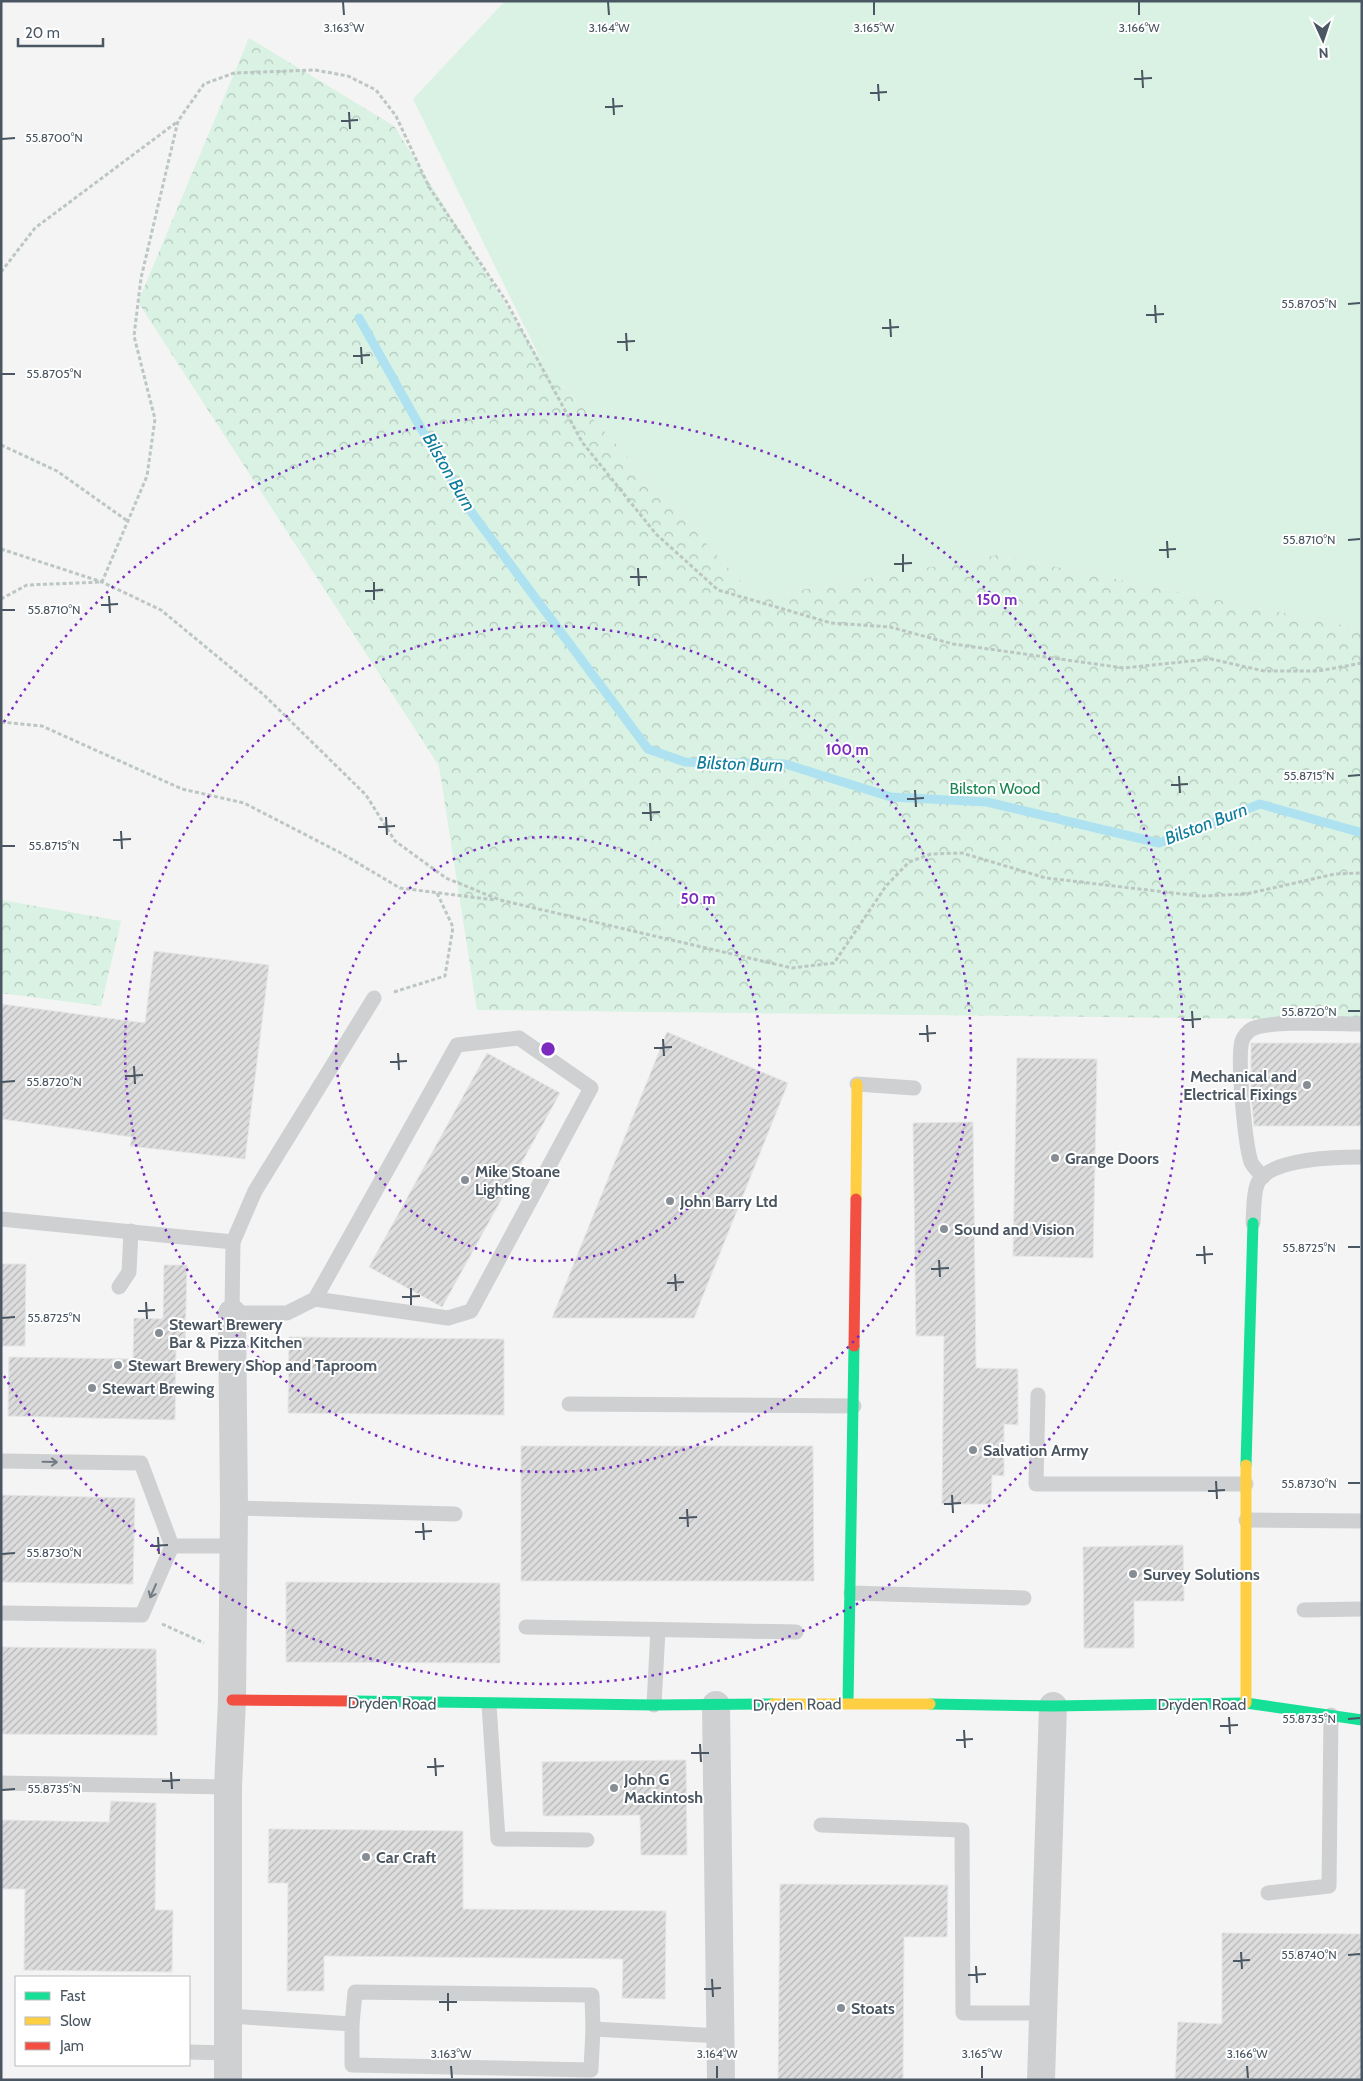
<svg xmlns="http://www.w3.org/2000/svg" width="1363" height="2081" font-family="Cabin,sans-serif">
<style>
.green{fill:#d9f2e3}
.forest{fill:url(#forest-crowns)}
.lines{fill:none;stroke-linecap:round;stroke-linejoin:round}
.stream{stroke:#aee2f0;stroke-width:9}
.building{fill:url(#building-hatch);stroke:#e5e6e7}
.path{stroke:#bcc7c4;stroke-width:3;stroke-dasharray:4 2.5;stroke-linecap:butt}
.lane{stroke:#ced0d2;stroke-width:15}
.street{stroke:#ced0d2;stroke-width:28}
.fast{stroke:#16e098;stroke-width:11}
.slow{stroke:#ffcf43;stroke-width:11}
.jam{stroke:#f24e42;stroke-width:11}
.oneway{stroke:#727b83}
.ticks{fill:none;stroke:#4a5661;stroke-width:2}
.ring{fill:none;stroke:#7b2cbf;stroke-width:2.5;stroke-dasharray:2.5 5}
.poi-dot{fill:#868d94;stroke:#fff;stroke-width:2}
.labels{text-anchor:middle;stroke-width:4;stroke-linejoin:round;paint-order:stroke}
.park-label{font-size:16px;fill:#17864f;stroke:#fff}
.poi-label{font-size:16px;font-weight:bold;fill:#4a5661;stroke:#fff;text-anchor:start}
.street-label{font-size:16px;fill:#4a5661;stroke:#fff}
.water-label{font-size:18px;font-style:italic;fill:#0c7c9b;stroke:#fff}
.ticks-label{font-size:12px;text-anchor:middle;fill:#4a5661;stroke:#fff;stroke-width:4;stroke-linejoin:round;paint-order:stroke}
.centre{fill:#7b2cbf;stroke:#fff;stroke-width:2.5}
.ring-label{font-size:15px;text-anchor:middle;font-weight:bold;fill:#7b2cbf;stroke:#fff;stroke-width:4;stroke-linejoin:round;paint-order:stroke}
</style>
<defs>
<pattern id="forest-crowns" width="20" height="18" patternUnits="userSpaceOnUse" patternTransform="scale(1.25)"><rect width="20" height="18" fill="#d9f2e3"/><path d="M2 6a3 3 0 1 1 6 0M12 15a3 3 0 1 1 6 0" fill="none" stroke="#b2c7bb"/></pattern>
<pattern id="building-hatch" width="6" height="6" patternUnits="userSpaceOnUse" patternTransform="scale(1.25)"><rect width="6" height="6" fill="#ddddde"/><path d="M-1 1l2-2M0 6l6-6M5 7l2-2" fill="none" stroke="#b5b6b7"/></pattern>
</defs>
<rect width="100%" height="100%" fill="#f4f4f4"/>
<!-- green -->
<path class="green" d="M505,1H1362V629L997,555L756,598L543,364L413,99Z"/>
<!-- forest -->
<g class="forest">
<path d="M249,38L394,126L543,364L756,598L997,555L1362,629V1020L477,1010L439,766L138,302Z"/>
<path d="M1,900L121,921L101,1006L1,993Z"/>
</g>
<g class="lines">
<!-- stream -->
<path class="stream" d="M359,318L423,432L472,513L648,749L685,762L785,764L891,797L987,802L1159,843L1260,804L1362,833"/>
</g>
<!-- building -->
<g class="building">
<path d="M154,951L269,965L245,1159L130,1146L132,1137L1,1119V1004L145,1023Z"/>
<path d="M667,1032L788,1083L694,1318H552Z"/>
<path d="M1251,1043H1362V1126H1254L1251,1094Z"/>
<path d="M487,1053L560,1093L442,1307L369,1267Z"/>
<path d="M1017,1058L1097,1059L1093,1258L1013,1256Z"/>
<path d="M973,1122L976,1368L1018,1369V1425L1004,1424V1476L992,1475L991,1504H942L944,1336H916L913,1123Z"/>
<path d="M1,1264H26L25,1346H1Z"/>
<path d="M164,1265H187L185,1347H176L175,1420L8,1416L9,1357L133,1359L134,1318L163,1319Z"/>
<path d="M289,1337L504,1339V1415L288,1413Z"/>
<path d="M521,1446H813L814,1581H521Z"/>
<path d="M1,1495L135,1498L133,1584L1,1582Z"/>
<path d="M1183,1545L1184,1601H1134V1648H1084L1083,1547Z"/>
<path d="M286,1582L500,1583V1663L286,1662Z"/>
<path d="M1,1647L156,1649L157,1735L1,1734Z"/>
<path d="M686,1760L687,1855H641L640,1815L543,1816L542,1762Z"/>
<path d="M111,1801L156,1803L155,1910H173L172,1972L24,1970L25,1889H1V1820L109,1822Z"/>
<path d="M269,1829L463,1831V1909L666,1911L665,1999L622,1998L623,1959L324,1956V1991H287L288,1883H268Z"/>
<path d="M780,1884L948,1885L947,1937H904L903,2080H778Z"/>
<path d="M1222,1933L1362,1934V2080H1175L1178,2022L1222,2024Z"/>
</g>
<g class="lines">
<!-- path -->
<g class="path">
<path d="M1,272L35,228L177,122"/>
<path d="M1,445L57,471L129,522"/>
<path d="M1,549L102,582L161,610L264,695L366,795L395,841L446,878L500,900L792,968L834,963L886,886L909,862L931,854L962,853L1046,878L1200,896L1246,894L1335,874L1362,873"/>
<path d="M1,599L27,585L102,582L147,476L155,419L134,336L141,278L178,121L204,84L234,73L315,70L348,76L376,90L396,116L429,187L506,301L582,442L656,534L718,590L831,623L890,627L953,644L1124,668L1211,659L1264,671H1318L1362,663"/>
<path d="M1,722L42,726L182,789L244,803L339,852L400,888L495,900"/>
<path d="M394,992L445,976L453,927L437,893"/>
<path d="M162,1624L204,1643"/>
</g>
<!-- lane -->
<g class="lane">
<path d="M857,1084L914,1088"/>
<path d="M1263,1177C1259,1172 1253,1167 1251,1162C1245,1144 1237,1058 1242,1041C1243,1037 1248,1031 1252,1029C1271,1020 1338,1024 1362,1024"/>
<path d="M1,1219L233,1242L232,1313H287L315,1299L457,1045L519,1038L591,1088L471,1311L448,1318L315,1299"/>
<path d="M1253,1223C1254,1211 1253,1196 1257,1185C1266,1158 1338,1157 1362,1157"/>
<path d="M233,1242L255,1191L374,998"/>
<path d="M119,1287L129,1272L131,1231"/>
<path d="M1038,1395L1036,1484H1246"/>
<path d="M569,1404L854,1406"/>
<path d="M1,1461L141,1463L172,1546L142,1615L1,1613"/>
<path d="M234,1508L455,1514"/>
<path d="M1246,1520L1362,1521"/>
<path d="M172,1546H233"/>
<path d="M851,1593L1024,1598"/>
<path d="M1304,1610L1362,1609"/>
<path d="M526,1627L796,1632"/>
<path d="M489,1705L498,1839L587,1840"/>
<path d="M654,1705L658,1630"/>
<path d="M1,1783L228,1787"/>
<path d="M821,1825L962,1830L963,2013H1043"/>
<path d="M1268,1893L1329,1886L1331,1715"/>
<path d="M229,2016L352,2024V2065L591,2070L593,2029L720,2036"/>
<path d="M352,2024L355,1992L592,1995L593,2029"/>
<path d="M189,2052L228,2053"/>
</g>
<!-- street -->
<g class="street">
<path d="M716,1705L721,2080"/>
<path d="M228,2080V1787L232,1700L234,1508L232,1313"/>
<path d="M1041,2080L1053,1706"/>
</g>
<!-- fast -->
<g class="fast">
<path d="M1246,1465L1253,1223"/>
<path d="M352,1701L654,1705L773,1704"/>
<path d="M848,1703L854,1346"/>
<path d="M930,1704L1053,1706L1246,1703L1362,1720"/>
</g>
<!-- slow -->
<g class="slow">
<path d="M856,1199L857,1084"/>
<path d="M1246,1703V1465"/>
<path d="M773,1704H930"/>
</g>
<!-- jam -->
<g class="jam">
<path d="M854,1346L856,1199"/>
<path d="M232,1700L352,1701"/>
</g>
</g>
<!-- one-way arrows -->
<defs><path id="oneway-shaft" d="M-6 0H5M1.5-3L5.5 0L1.5 3" fill="none" stroke-width="1.6" stroke-linecap="round" stroke-linejoin="round" transform="scale(1.25)"/></defs>
<g class="oneway">
<use href="#oneway-shaft" transform="translate(50 1462) rotate(1)"/>
<use href="#oneway-shaft" transform="translate(153 1591) rotate(114)"/>
</g>
<!-- ticks -->
<path class="ticks" d="M343,2L344,15M608,2L609,15M874,2V15M1139,2V15M1142,70L1143,88M1134,79L1152,78M878,84L879,101M870,93L887,92M613,98L614,115M605,107L623,106M349,112L350,129M341,121L358,120M2,139L15,138M1348,304L1360,303M1155,305L1156,323M1146,315L1164,314M890,319L891,337M882,328L899,327M626,333L627,351M617,342L635,341M361,347L362,364M353,356L370,355M2,374H15M1348,540L1360,539M1167,541L1168,558M1159,550L1176,549M903,554V572M894,564L912,563M638,568L639,586M630,577H647M374,582V600M365,591L383,590M109,596L110,613M101,605L118,604M2,610H15M1179,776L1180,793M1348,776L1360,775M1171,785L1188,784M915,790L916,807M907,799L924,798M650,803L651,821M642,813L660,812M386,817L387,835M378,827L395,826M121,831L122,849M113,840L131,839M2,846H15M1192,1011L1193,1028M1348,1011H1360M1183,1020L1201,1019M927,1025L928,1042M919,1034L936,1033M663,1039L664,1056M654,1048L672,1047M398,1053L399,1070M390,1062L407,1061M134,1066L135,1084M125,1076L143,1075M2,1082L15,1081M1204,1246L1205,1264M1348,1247H1360M1196,1255L1213,1254M939,1260L940,1277M931,1269L949,1268M675,1274L676,1291M667,1283L684,1282M411,1288V1305M402,1297L420,1296M146,1302L147,1319M138,1311L155,1310M2,1318L15,1317M1216,1481L1217,1499M1348,1483H1360M1208,1491L1225,1490M952,1495L953,1513M944,1504L961,1503M687,1509L688,1527M679,1518L697,1517M423,1523L424,1540M415,1532L432,1531M158,1537L159,1554M150,1546L168,1545M2,1554L15,1553M1229,1717L1230,1734M1348,1719L1360,1718M1220,1726L1238,1725M964,1730L965,1748M956,1740L973,1739M700,1744L701,1762M691,1753H709M435,1758L436,1776M427,1767L444,1766M171,1772L172,1789M162,1781L180,1780M2,1790L15,1789M1241,1952L1242,1969M1348,1955L1360,1954M1233,1961L1250,1960M976,1966L977,1983M968,1975L986,1974M712,1979L713,1997M704,1989L721,1988M448,1993V2011M439,2002H457M451,2066L452,2078M717,2066V2078M982,2066V2078M1247,2066L1248,2078"/>
<!-- distance rings -->
<g class="ring">
<circle cx="548" cy="1049" r="212"/>
<circle cx="548" cy="1049" r="423"/>
<path d="M4 722A635 635 0 1 1 4 1376"/>
</g>
<!-- markers -->
<g class="poi-dot">
<circle cx="1307" cy="1085" r="5"/>
<circle cx="1055" cy="1158" r="5"/>
<circle cx="465" cy="1180" r="5"/>
<circle cx="670" cy="1201" r="5"/>
<circle cx="944" cy="1229" r="5"/>
<circle cx="159" cy="1333" r="5"/>
<circle cx="118" cy="1365" r="5"/>
<circle cx="92" cy="1388" r="5"/>
<circle cx="973" cy="1450" r="5"/>
<circle cx="1133" cy="1574" r="5"/>
<circle cx="614" cy="1788" r="5"/>
<circle cx="366" cy="1857" r="5"/>
<circle cx="841" cy="2008" r="5"/>
</g>
<g class="labels">
<!-- park labels -->
<g class="park-label">
<text x="995" y="794">Bilston Wood</text>
</g>
<!-- poi labels -->
<g class="poi-label">
<text x="1297" y="1082" text-anchor="end">Mechanical and<tspan x="1297" dy="18">Electrical Fixings</tspan></text>
<text x="1065" y="1164">Grange Doors</text>
<text x="475" y="1177">Mike Stoane<tspan x="475" dy="18">Lighting</tspan></text>
<text x="680" y="1207">John Barry Ltd</text>
<text x="954" y="1235">Sound and Vision</text>
<text x="169" y="1330">Stewart Brewery<tspan x="169" dy="18">Bar &amp; Pizza Kitchen</tspan></text>
<text x="128" y="1371">Stewart Brewery Shop and Taproom</text>
<text x="102" y="1394">Stewart Brewing</text>
<text x="983" y="1456">Salvation Army</text>
<text x="1143" y="1580">Survey Solutions</text>
<text x="624" y="1785">John G<tspan x="624" dy="18">Mackintosh</tspan></text>
<text x="376" y="1863">Car Craft</text>
<text x="851" y="2014">Stoats</text>
</g>
<!-- street labels -->
<g class="street-label">
<text transform="translate(392 1703) rotate(1)" y="6">Dryden Road</text>
<text transform="translate(797 1704) rotate(-1)" y="6">Dryden Road</text>
<text x="1202" y="1710">Dryden Road</text>
</g>
<!-- water labels -->
<g class="water-label">
<text transform="translate(449 472) rotate(60)" y="6">Bilston Burn</text>
<text transform="translate(740 764) rotate(2)" y="6">Bilston Burn</text>
<text transform="translate(1206 824) rotate(-21)" y="6">Bilston Burn</text>
</g>
</g>
<g class="ticks-label">
<text x="344" y="32">3.163°W</text>
<text x="609" y="32">3.164°W</text>
<text x="874" y="32">3.165°W</text>
<text x="1139" y="32">3.166°W</text>
<text x="54" y="142">55.8700°N</text>
<text x="1309" y="308">55.8705°N</text>
<text x="54" y="378">55.8705°N</text>
<text x="1309" y="544">55.8710°N</text>
<text x="54" y="614">55.8710°N</text>
<text x="1309" y="780">55.8715°N</text>
<text x="54" y="850">55.8715°N</text>
<text x="1309" y="1016">55.8720°N</text>
<text x="54" y="1086">55.8720°N</text>
<text x="1309" y="1252">55.8725°N</text>
<text x="54" y="1322">55.8725°N</text>
<text x="1309" y="1488">55.8730°N</text>
<text x="54" y="1557">55.8730°N</text>
<text x="1309" y="1723">55.8735°N</text>
<text x="54" y="1793">55.8735°N</text>
<text x="1309" y="1959">55.8740°N</text>
<text x="451" y="2058">3.163°W</text>
<text x="717" y="2058">3.164°W</text>
<text x="982" y="2058">3.165°W</text>
<text x="1247" y="2058">3.166°W</text>
</g>
<circle cx="548" cy="1049" r="8" class="centre"/>
<g class="ring-label">
<text x="997" y="605">150 m</text>
<text x="847" y="755">100 m</text>
<text x="698" y="904">50 m</text>
</g>
<!-- border -->
<rect width="1363" height="2081" fill="none" stroke="#4a5661" stroke-width="5"/>
<!-- legend -->
<rect x="15" y="1976" width="175" height="90" fill="#ffffff" stroke="#b7bbc0"/>
<rect x="25" y="1992" width="25" height="8" fill="#16e098" stroke="#b7bbc0"/>
<text x="60" y="2001" font-size="15" fill="#4a5661">Fast</text>
<rect x="25" y="2017" width="25" height="8" fill="#ffcf43" stroke="#b7bbc0"/>
<text x="60" y="2026" font-size="15" fill="#4a5661">Slow</text>
<rect x="25" y="2042" width="25" height="8" fill="#f24e42" stroke="#b7bbc0"/>
<text x="60" y="2051" font-size="15" fill="#4a5661">Jam</text>
<!-- north arrow -->
<g transform="translate(1323 40) rotate(177)" stroke="#ffffff" stroke-width="4" paint-order="stroke">
<path d="M0-4L9 19L0 12L-9 19Z" fill="#4a5661"/>
<text y="-8" font-size="14" font-weight="bold" text-anchor="middle" fill="#4a5661">N</text>
</g>
<!-- scale -->
<path d="M18 38v8h85v-8" fill="none" stroke="#4a5661" stroke-width="2.5"/>
<text x="25" y="38" font-size="15" fill="#4a5661" stroke="#ffffff" stroke-width="4" paint-order="stroke">20 m</text>
</svg>
